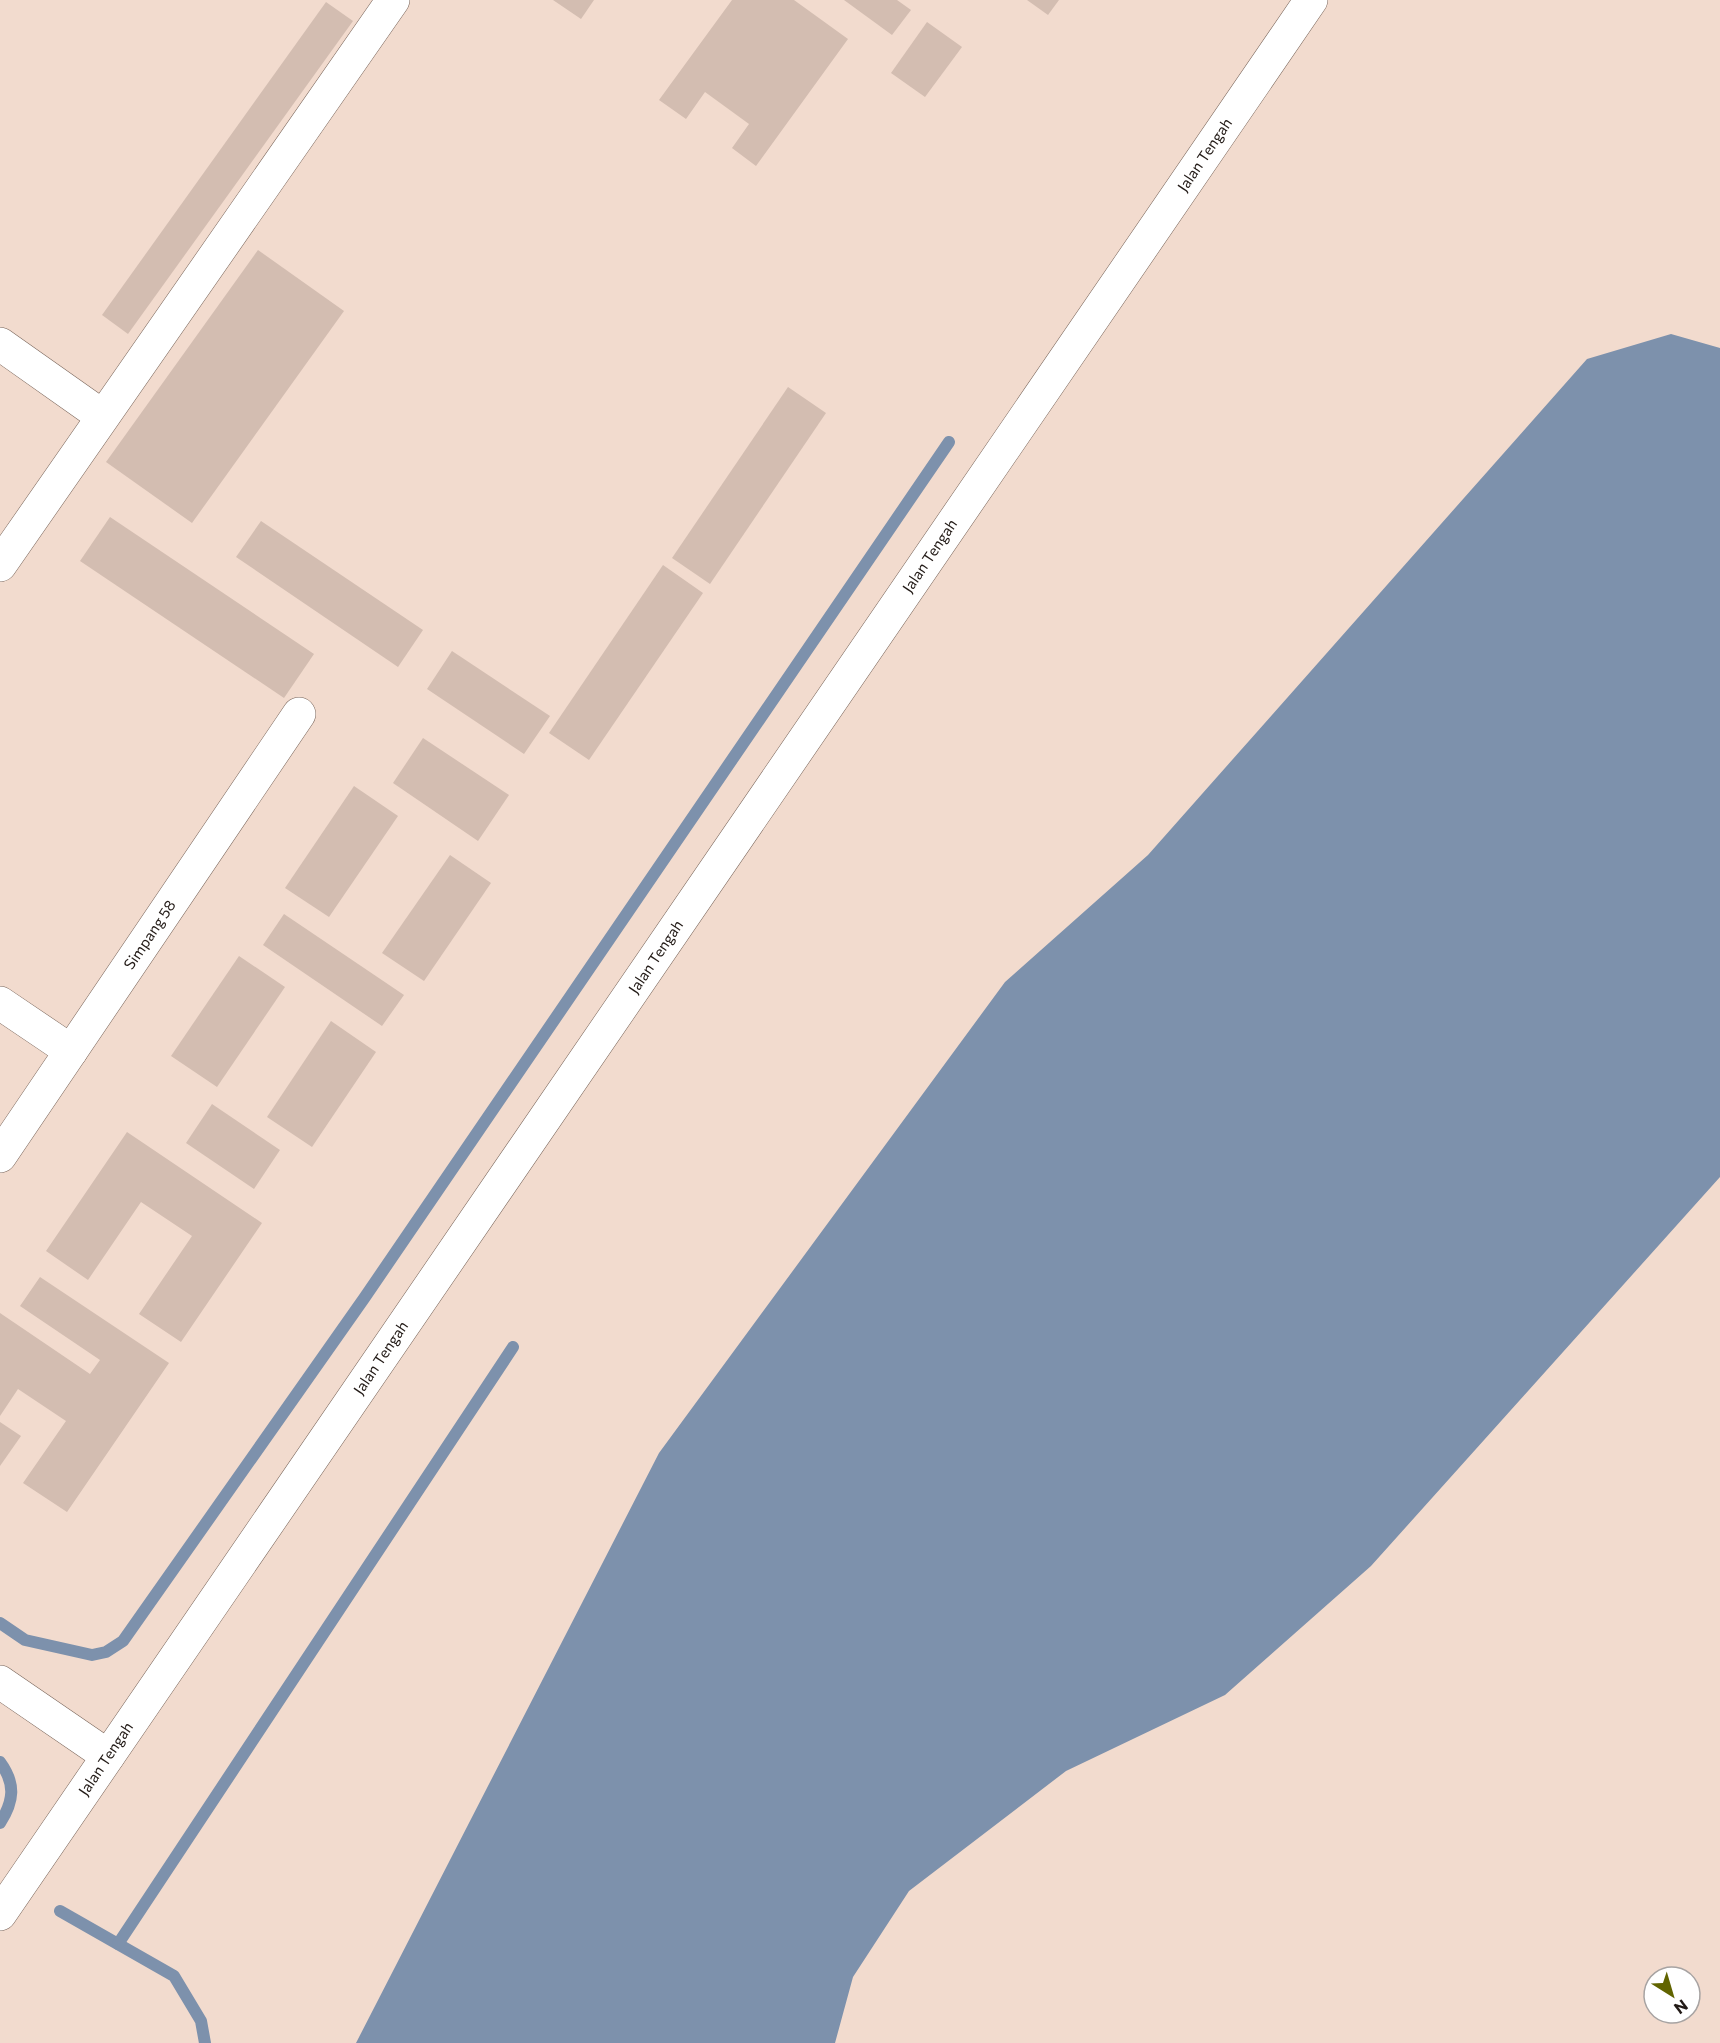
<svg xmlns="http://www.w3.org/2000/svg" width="1720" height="2043" font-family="Commissioner,sans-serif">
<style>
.water{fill:#7d91ac}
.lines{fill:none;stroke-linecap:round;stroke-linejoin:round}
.stream{stroke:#7d91ac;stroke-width:12}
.building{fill:#d3bdb1}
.street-casing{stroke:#79655a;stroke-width:34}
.primary-casing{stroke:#79655a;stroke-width:34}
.street{stroke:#fff;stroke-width:33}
.primary{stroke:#fff;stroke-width:33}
.labels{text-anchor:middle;stroke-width:4.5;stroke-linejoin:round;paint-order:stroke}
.street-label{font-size:15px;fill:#221a16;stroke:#fff}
</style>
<rect width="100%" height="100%" fill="#f2dbce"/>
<!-- water -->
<path class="water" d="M1671,334L1720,348V1177L1371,1566L1225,1695L1066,1771L909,1891L853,1977L835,2043H356L659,1453L1005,982L1148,855L1587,359Z"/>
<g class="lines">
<!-- stream -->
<g class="stream">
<path d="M0,1623L25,1640L92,1655L106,1652L123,1641L365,1297L949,442"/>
<path d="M0,1762C16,1784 14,1801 0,1823"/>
<path d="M60,1911L174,1976L201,2021L205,2043"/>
<path d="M118,1944L513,1347"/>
</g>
</g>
<!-- building -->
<g class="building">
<path d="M553,0H594L581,19Z"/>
<path d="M732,0H794L848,39L756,166L732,148L749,124L705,92L686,119L659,100Z"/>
<path d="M844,0H897L911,10L892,35Z"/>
<path d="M1027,0H1059L1048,15Z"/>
<path d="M326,2L353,21L128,334L102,315Z"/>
<path d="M927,22L962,47L925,97L891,73Z"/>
<path d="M258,250L344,311L192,523L106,462Z"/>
<path d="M788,387L826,413L710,584L672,558Z"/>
<path d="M110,517L314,654L284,698L80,561Z"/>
<path d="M261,521L423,630L398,667L236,557Z"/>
<path d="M663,565L703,593L589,760L549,733Z"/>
<path d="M452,651L550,716L524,754L427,689Z"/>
<path d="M423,738L509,795L478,841L393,783Z"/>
<path d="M354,786L398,816L329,917L285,888Z"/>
<path d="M450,855L491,883L424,981L382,953Z"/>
<path d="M284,914L404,995L382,1026L263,945Z"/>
<path d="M239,956L285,987L217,1087L171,1056Z"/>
<path d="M331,1021L376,1052L312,1147L267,1117Z"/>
<path d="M212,1104L280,1150L254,1189L186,1143Z"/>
<path d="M127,1132L262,1223L181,1342L139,1314L192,1236L141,1202L88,1280L46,1251Z"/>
<path d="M40,1277L169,1363L67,1512L23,1483L66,1421L18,1389L0,1416V1313L90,1374L100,1360L20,1306Z"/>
<path d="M0,1422L21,1436L0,1466Z"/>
</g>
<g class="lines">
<defs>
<g id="street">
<path d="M0,344L102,416"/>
<path d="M0,565L393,0"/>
<path d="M0,1003L71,1051"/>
<path d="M0,1156L299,714"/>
<path d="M0,1682L108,1756"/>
</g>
<path id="primary" d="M0,1914L1311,0"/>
</defs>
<!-- street casing -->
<use href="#street" class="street-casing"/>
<!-- primary casing -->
<use href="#primary" class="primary-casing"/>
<!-- street -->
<use href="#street" class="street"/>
<!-- primary -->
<use href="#primary" class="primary"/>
</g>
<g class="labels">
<!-- street labels -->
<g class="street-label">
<text transform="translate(1205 155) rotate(-56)" y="5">Jalan Tengah</text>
<text transform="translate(930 556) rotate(-56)" y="5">Jalan Tengah</text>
<text transform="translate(150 935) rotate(-56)" y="5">Simpang 58</text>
<text transform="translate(656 957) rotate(-56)" y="5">Jalan Tengah</text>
<text transform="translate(381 1358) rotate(-56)" y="5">Jalan Tengah</text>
<text transform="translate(106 1759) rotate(-56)" y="5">Jalan Tengah</text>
</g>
</g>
<!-- north arrow -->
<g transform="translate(1672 1995) rotate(143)"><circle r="28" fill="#ffffff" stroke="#a7a3a2" stroke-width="1.5"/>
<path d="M0-4.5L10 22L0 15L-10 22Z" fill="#616400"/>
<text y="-9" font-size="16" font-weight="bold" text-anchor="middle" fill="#221a16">N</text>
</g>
</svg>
